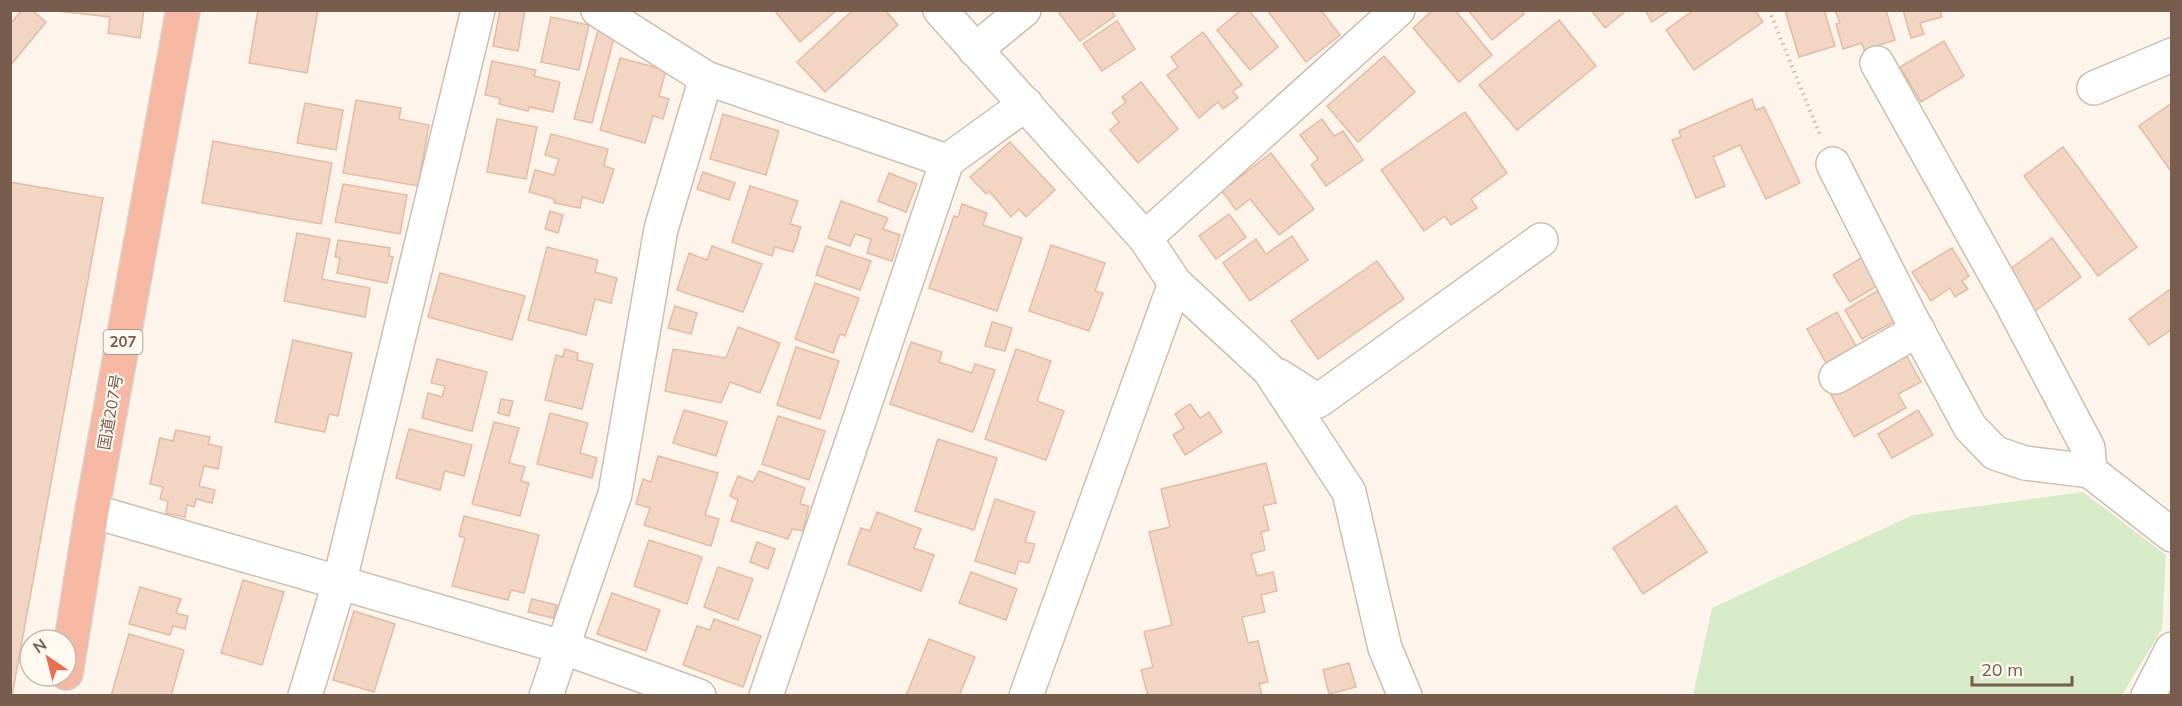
<svg xmlns="http://www.w3.org/2000/svg" width="2182" height="706" font-family="Mulish,'Noto Sans JP',sans-serif">
<style>
.green{fill:#d7ebc8}
.building{fill:#f2d5c2;stroke:#e5bba3;stroke-width:1.5}
.lines{fill:none;stroke-linecap:round;stroke-linejoin:round}
.street-casing{stroke:#cfbdaf;stroke-width:36}
.secondary-casing{stroke:#d2bead;stroke-width:36}
.highway-casing{stroke:#d9d1cd;stroke-width:36}
.path{stroke:#d8b8a5;stroke-width:4;stroke-dasharray:1.5 4.5;stroke-linecap:butt}
.street{stroke:#fff;stroke-width:33}
.secondary{stroke:#fff;stroke-width:33}
.highway{stroke:#f6b7a3;stroke-width:33}
.labels{text-anchor:middle;stroke-width:4.5;stroke-linejoin:round;paint-order:stroke}
.shield{fill:#fff9f1;stroke:#a08b7e;stroke-width:1.5}
.shield-label{font-size:15px;font-weight:bold;fill:#785c4d}
.street-label{font-size:16px;fill:#785c4d;stroke:#fff9f1}
</style>
<rect width="100%" height="100%" fill="#fdf5eb"/>
<!-- green -->
<path class="green" d="M2083,492L2166,555L2162,629L2122,695H1693L1712,608L1913,515Z"/>
<!-- building -->
<g class="building">
<path d="M22,10H32L46,22L10,66V24Z"/>
<path d="M144,10L140,38L108,33L110,17L58,11Z"/>
<path d="M258,10H318L307,73L249,63Z"/>
<path d="M500,10H525L518,51L493,46Z"/>
<path d="M774,10H837L800,42Z"/>
<path d="M853,10H885L898,25L825,92L797,62Z"/>
<path d="M1062,10H1111L1115,16L1080,41L1059,13Z"/>
<path d="M1241,10H1249L1278,47L1250,70L1217,30Z"/>
<path d="M1267,10H1321L1340,35L1306,62Z"/>
<path d="M1433,10H1455L1492,55L1459,82L1413,28Z"/>
<path d="M1468,10H1521L1524,14L1492,40Z"/>
<path d="M1591,10H1627L1605,28Z"/>
<path d="M1645,10H1670L1652,22Z"/>
<path d="M1694,10H1755L1763,22L1694,70L1666,30Z"/>
<path d="M1785,10H1824L1835,46L1799,57Z"/>
<path d="M1835,10H1886L1895,40L1864,50L1862,43L1843,49L1836,24L1840,23Z"/>
<path d="M1903,10H1940L1942,17L1920,23L1924,34L1911,38Z"/>
<path d="M551,17L589,25L579,70L541,62Z"/>
<path d="M1559,20L1596,66L1517,130L1479,85Z"/>
<path d="M1117,21L1135,49L1102,71L1083,44Z"/>
<path d="M598,30L615,34L592,123L574,119Z"/>
<path d="M1203,32L1242,85L1233,91L1238,98L1223,109L1218,102L1199,118L1167,75L1178,67L1171,57Z"/>
<path d="M1944,41L1964,76L1921,102L1900,67Z"/>
<path d="M1384,56L1415,92L1358,142L1327,106Z"/>
<path d="M620,58L666,70L659,96L669,99L663,119L653,116L645,143L600,130Z"/>
<path d="M492,61L536,70L534,76L560,82L553,112L529,107L528,111L499,104L500,98L485,95Z"/>
<path d="M1141,82L1178,129L1138,163L1110,130L1119,122L1112,113L1126,102L1122,97Z"/>
<path d="M1752,99L1756,110L1764,107L1800,183L1766,199L1740,145L1713,157L1725,186L1696,198L1672,140L1681,137L1679,131Z"/>
<path d="M356,100L401,108L399,119L429,125L418,186L343,173Z"/>
<path d="M305,103L343,110L336,150L297,143Z"/>
<path d="M2172,103V173L2139,126Z"/>
<path d="M1465,112L1507,173L1471,199L1477,208L1451,225L1445,216L1424,231L1381,170Z"/>
<path d="M723,114L779,131L766,175L710,159Z"/>
<path d="M497,119L537,127L526,179L487,172Z"/>
<path d="M1322,119L1334,136L1343,131L1363,160L1326,186L1311,165L1318,159L1300,135Z"/>
<path d="M551,134L608,149L604,166L614,169L603,203L582,197L580,208L554,203V199L529,192L535,170L554,175L559,159L545,155Z"/>
<path d="M213,141L332,163L321,224L202,203Z"/>
<path d="M1010,142L1055,190L1026,217L1019,209L1011,217L989,191L986,194L970,177Z"/>
<path d="M2063,147L2137,247L2098,276L2024,176Z"/>
<path d="M1271,153L1314,209L1279,235L1250,199L1236,210L1222,191Z"/>
<path d="M703,172L735,183L729,200L697,189Z"/>
<path d="M889,173L917,184L906,212L878,201Z"/>
<path d="M10,182L103,198L12,696H10Z"/>
<path d="M343,184L407,195L400,234L335,222Z"/>
<path d="M750,186L798,201L790,224L801,227L793,252L775,247L772,256L732,242Z"/>
<path d="M841,201L888,218L883,229L900,235L892,261L867,253L871,239L855,234L850,246L828,238Z"/>
<path d="M962,204L987,213L983,225L1022,238L997,311L929,288L954,216L958,217Z"/>
<path d="M550,211L563,215L558,233L545,229Z"/>
<path d="M1229,214L1246,237L1216,259L1199,236Z"/>
<path d="M297,233L330,239L322,279L370,288L365,317L284,301Z"/>
<path d="M1292,236L1308,260L1250,301L1223,263L1256,239L1266,254Z"/>
<path d="M2052,238L2081,277L2034,312L2005,273Z"/>
<path d="M338,240L390,248L389,256L393,257L387,283L337,273L340,258L335,257Z"/>
<path d="M1051,245L1105,263L1095,291L1103,293L1089,331L1029,311Z"/>
<path d="M712,246L762,264L743,312L677,290L689,253L707,260Z"/>
<path d="M826,246L871,261L860,290L816,275Z"/>
<path d="M547,247L598,260L595,272L617,278L611,303L595,299L586,335L528,320Z"/>
<path d="M1952,248L1969,276L1962,281L1968,289L1955,297L1950,288L1931,301L1912,272Z"/>
<path d="M1861,258L1877,286L1850,302L1833,275Z"/>
<path d="M1377,261L1404,299L1318,359L1291,321Z"/>
<path d="M440,273L525,296L512,340L428,317Z"/>
<path d="M815,283L859,298L845,336L840,334L833,353L795,339Z"/>
<path d="M2172,288V329L2149,345L2129,319Z"/>
<path d="M1879,290L1897,320L1862,339L1845,310Z"/>
<path d="M675,306L697,313L691,334L668,328Z"/>
<path d="M1837,312L1856,346L1826,363L1807,329Z"/>
<path d="M992,322L1012,328L1005,351L985,346Z"/>
<path d="M738,327L780,343L760,393L730,382L721,403L665,391L673,349L726,358Z"/>
<path d="M293,340L352,353L338,416L329,414L325,432L275,422Z"/>
<path d="M911,342L942,352L939,362L972,373L975,364L995,370L973,432L890,404Z"/>
<path d="M796,347L839,361L820,419L777,405Z"/>
<path d="M565,349L578,353L577,360L593,364L582,409L545,400L556,355L563,357Z"/>
<path d="M1016,349L1051,361L1037,401L1064,411L1046,460L985,439Z"/>
<path d="M1905,353L1921,382L1898,394L1906,408L1854,437L1831,395Z"/>
<path d="M437,359L487,372L472,431L422,418L428,393L442,397L445,386L431,383Z"/>
<path d="M501,399L513,401L509,416L498,413Z"/>
<path d="M1190,404L1200,418L1209,412L1222,432L1185,455L1173,435L1184,428L1175,414Z"/>
<path d="M684,410L727,422L716,456L673,443Z"/>
<path d="M1918,410L1933,435L1892,458L1878,434Z"/>
<path d="M550,413L588,423L580,453L597,458L592,478L537,464Z"/>
<path d="M778,416L825,431L809,480L762,464Z"/>
<path d="M494,422L519,428L509,463L525,467L521,481L529,483L520,516L472,504Z"/>
<path d="M409,429L472,445L464,476L445,471L440,490L396,478Z"/>
<path d="M176,430L210,437L208,444L222,447L218,469L204,466L199,486L215,490L212,503L196,499L194,507L187,505L185,517L166,513L168,501L160,499L163,487L150,484L160,438L173,441Z"/>
<path d="M938,439L997,458L974,530L915,511Z"/>
<path d="M658,456L718,473L705,515L719,519L711,546L644,525L650,508L636,504L643,479L651,482Z"/>
<path d="M1266,463L1276,503L1263,506L1269,530L1261,532L1265,550L1251,554L1257,576L1273,572L1277,591L1261,595L1265,612L1242,617L1248,643L1258,641L1268,682L1259,684L1262,696H1148L1141,670L1153,667L1144,632L1172,625L1149,532L1170,527L1161,489Z"/>
<path d="M759,471L805,488L800,504L809,506L803,531L792,529L788,539L731,521L738,500L730,496L738,476L753,482Z"/>
<path d="M995,499L1035,512L1025,542L1035,544L1029,563L1019,561L1015,574L975,561Z"/>
<path d="M1676,506L1707,552L1643,594L1613,548Z"/>
<path d="M877,512L921,529L914,548L934,555L921,591L848,564L861,528L870,531Z"/>
<path d="M464,516L539,535L524,593L511,590L508,600L452,586L465,538L459,536Z"/>
<path d="M649,540L702,557L687,604L634,586Z"/>
<path d="M757,542L775,549L768,569L750,562Z"/>
<path d="M718,567L753,579L738,620L704,607Z"/>
<path d="M971,572L1017,589L1006,620L959,603Z"/>
<path d="M243,580L284,592L262,665L221,653Z"/>
<path d="M140,587L181,599L176,613L188,616L185,629L173,626L170,635L129,624Z"/>
<path d="M612,593L660,610L646,651L597,634Z"/>
<path d="M532,599L557,605L553,618L528,612Z"/>
<path d="M354,611L395,624L374,692L333,680Z"/>
<path d="M714,619L761,636L743,687L683,665L697,626L710,630Z"/>
<path d="M129,634L184,650L171,696H111Z"/>
<path d="M929,639L975,657L959,696H906Z"/>
<path d="M1349,663L1356,687L1329,694L1323,670Z"/>
</g>
<g class="lines">
<defs>
<g id="street">
<path d="M598,10L706,78L947,161L1026,104"/>
<path d="M975,50L1024,10"/>
<path d="M1877,63L2012,304L2088,448L2090,471L2172,535"/>
<path d="M2094,88L2172,55"/>
<path d="M1833,164L1910,316L1970,427L1995,453L2025,463L2090,471"/>
<path d="M1145,238L1398,10"/>
<path d="M1175,283L1269,370L1349,492L1385,648L1405,696"/>
<path d="M1279,376L1318,401L1541,240"/>
<path d="M1836,377L1918,330"/>
<path d="M92,511L562,647L699,696"/>
<path d="M305,696L339,584L478,10"/>
<path d="M546,696L615,494L661,229L706,78"/>
<path d="M766,696L947,161"/>
<path d="M2148,696L2172,649"/>
</g>
<path id="secondary" d="M940,10L1145,238L1175,283L1026,696"/>
<path id="highway" d="M66,673L92,511L183,10"/>
</defs>
<!-- street casing -->
<use href="#street" class="street-casing"/>
<!-- secondary casing -->
<use href="#secondary" class="secondary-casing"/>
<!-- highway casing -->
<use href="#highway" class="highway-casing"/>
<!-- path -->
<g class="path">
<path d="M1769,10L1820,135"/>
<path d="M10,12L12,10"/>
</g>
<!-- street -->
<use href="#street" class="street"/>
<!-- secondary -->
<use href="#secondary" class="secondary"/>
<!-- highway -->
<use href="#highway" class="highway"/>
</g>
<g class="labels">
<!-- shield labels -->
<rect class="shield" x="103.5" y="330" width="39" height="24" rx="4.5"/>
<g class="shield-label">
<text x="123" y="347">207</text>
</g>
<!-- street labels -->
<g class="street-label">
<text transform="translate(110 412) rotate(-80)" y="6">国道207号</text>
</g>
</g>
<!-- border -->
<rect width="2182" height="706" fill="none" stroke="#785c4d" stroke-width="24"/>
<!-- north arrow -->
<g transform="translate(48 658) rotate(325)"><circle r="28" fill="#fff9f1" stroke="#c9baaf" stroke-width="1.5"/>
<path d="M0-4.5L10 22L0 15L-10 22Z" fill="#e57152"/>
<text y="-9" font-size="16" font-weight="bold" text-anchor="middle" fill="#785c4d">N</text>
</g>
<!-- scale -->
<path d="M1972 676v9h100v-9" fill="none" stroke="#785c4d" stroke-width="3"/>
<text x="1981" y="676" font-size="18" fill="#785c4d" stroke="#fff9f1" stroke-width="4.5" paint-order="stroke">20 m</text>
</svg>
